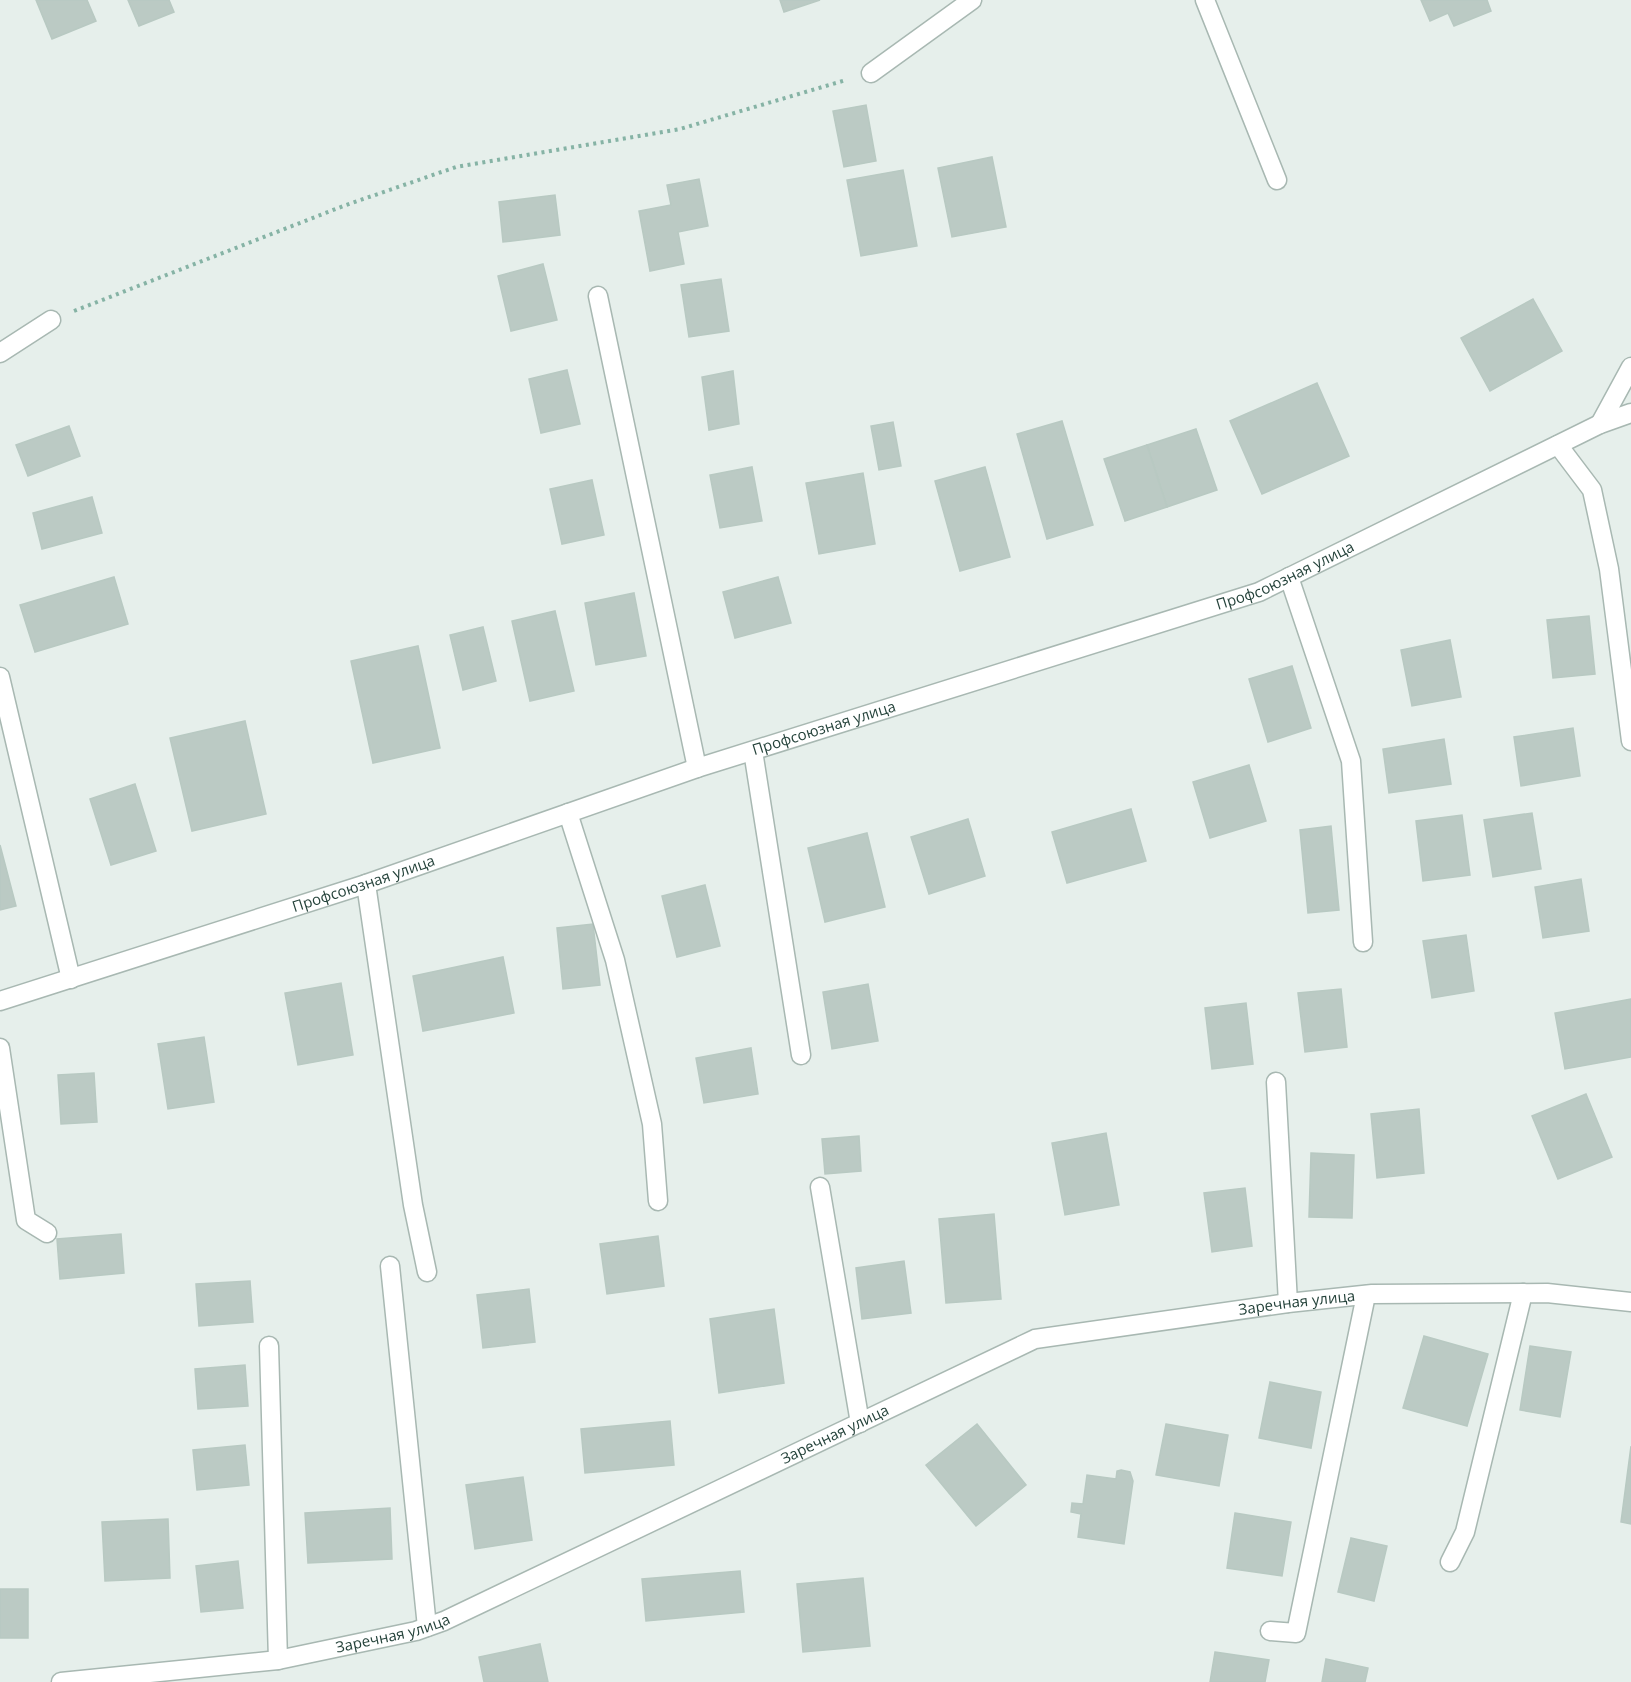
<svg xmlns="http://www.w3.org/2000/svg" width="1631" height="1682" font-family="'Open Sans',sans-serif">
<style>
.building{fill:#bbcac4;stroke:#b8c9c2;stroke-width:1.5}
.lines{fill:none;stroke-linecap:round;stroke-linejoin:round}
.service-casing{stroke:#a8b8b2;stroke-width:21}
.minor-casing{stroke:#a8b8b2;stroke-width:21}
.path{stroke:#86b3a5;stroke-width:4;stroke-dasharray:3 4.5;stroke-linecap:butt}
.service{stroke:#fff;stroke-width:18}
.minor{stroke:#fff;stroke-width:18}
.labels{text-anchor:middle;stroke-width:4.5;stroke-linejoin:round;paint-order:stroke}
.street-label{font-size:15px;fill:#24423a;stroke:#f7fbf9}
</style>
<rect width="100%" height="100%" fill="#e6efeb"/>
<!-- building -->
<g class="building">
<path d="M36,0H87L96,21L52,39Z"/>
<path d="M128,0H169L174,12L139,26Z"/>
<path d="M780,0H820L784,12Z"/>
<path d="M1421,0H1487L1491,11L1454,26L1448,13L1430,21Z"/>
<path d="M866,105L876,161L844,167L833,111Z"/>
<path d="M992,157L1006,227L952,237L938,168Z"/>
<path d="M903,170L917,246L861,256L847,180Z"/>
<path d="M699,179L708,226L678,232L684,264L650,271L639,211L671,205L667,185Z"/>
<path d="M555,195L560,235L503,242L499,202Z"/>
<path d="M543,264L557,320L511,331L498,276Z"/>
<path d="M721,279L729,331L689,337L681,285Z"/>
<path d="M1533,299L1562,351L1490,391L1461,338Z"/>
<path d="M567,370L580,424L541,433L529,379Z"/>
<path d="M733,371L739,424L709,430L702,377Z"/>
<path d="M1317,383L1349,456L1262,494L1230,421Z"/>
<path d="M1062,421L1093,525L1047,539L1017,434Z"/>
<path d="M893,422L901,466L879,470L871,426Z"/>
<path d="M69,426L80,456L28,476L16,445Z"/>
<path d="M1196,429L1217,490L1167,507L1147,445Z"/>
<path d="M1147,445L1167,507L1125,521L1104,459Z"/>
<path d="M752,467L762,521L720,528L710,475Z"/>
<path d="M985,467L1010,557L960,571L935,481Z"/>
<path d="M863,473L875,544L819,554L806,483Z"/>
<path d="M592,480L604,535L562,544L550,489Z"/>
<path d="M92,497L102,533L42,549L33,513Z"/>
<path d="M114,577L128,624L35,652L20,605Z"/>
<path d="M778,577L791,623L735,638L723,592Z"/>
<path d="M634,593L646,656L596,665L585,603Z"/>
<path d="M555,611L574,691L530,701L512,621Z"/>
<path d="M1589,616L1595,674L1553,678L1547,620Z"/>
<path d="M483,627L496,681L463,690L450,635Z"/>
<path d="M1450,640L1461,697L1412,706L1401,650Z"/>
<path d="M418,646L440,748L373,763L351,661Z"/>
<path d="M1292,666L1311,728L1268,742L1249,679Z"/>
<path d="M245,721L266,814L192,831L170,738Z"/>
<path d="M1573,728L1580,776L1521,786L1514,737Z"/>
<path d="M1444,739L1451,784L1389,793L1383,749Z"/>
<path d="M1249,765L1266,821L1210,838L1193,782Z"/>
<path d="M135,784L156,851L111,865L90,799Z"/>
<path d="M1131,809L1146,861L1067,883L1052,832Z"/>
<path d="M1532,813L1541,869L1493,877L1484,820Z"/>
<path d="M1462,815L1470,875L1423,881L1416,821Z"/>
<path d="M968,819L985,876L929,894L911,837Z"/>
<path d="M1331,826L1339,910L1308,913L1300,830Z"/>
<path d="M867,833L885,907L825,922L808,848Z"/>
<path d="M0,845L16,906L0,910Z"/>
<path d="M1581,879L1589,931L1543,938L1535,887Z"/>
<path d="M705,885L720,946L677,957L662,896Z"/>
<path d="M593,924L600,985L563,989L557,928Z"/>
<path d="M1466,935L1474,991L1432,998L1423,941Z"/>
<path d="M503,957L514,1013L423,1031L413,976Z"/>
<path d="M341,983L353,1055L298,1065L285,993Z"/>
<path d="M868,984L878,1041L832,1049L823,992Z"/>
<path d="M1341,989L1347,1047L1305,1052L1298,993Z"/>
<path d="M1631,999V1057L1565,1069L1555,1013Z"/>
<path d="M1246,1003L1253,1064L1212,1069L1205,1008Z"/>
<path d="M204,1037L214,1102L168,1109L158,1044Z"/>
<path d="M751,1048L758,1094L704,1103L696,1058Z"/>
<path d="M94,1073L97,1122L61,1124L58,1075Z"/>
<path d="M1586,1094L1612,1157L1558,1179L1532,1116Z"/>
<path d="M1419,1109L1424,1173L1377,1178L1371,1114Z"/>
<path d="M1106,1133L1119,1205L1065,1215L1052,1143Z"/>
<path d="M859,1136L861,1171L825,1174L822,1139Z"/>
<path d="M1311,1153L1354,1155L1352,1218L1309,1217Z"/>
<path d="M1245,1188L1252,1246L1212,1252L1204,1193Z"/>
<path d="M994,1214L1001,1299L946,1303L939,1219Z"/>
<path d="M121,1234L124,1273L60,1279L57,1239Z"/>
<path d="M658,1236L664,1286L607,1294L600,1244Z"/>
<path d="M904,1261L911,1313L862,1319L856,1268Z"/>
<path d="M250,1281L253,1322L199,1326L196,1284Z"/>
<path d="M529,1289L535,1342L483,1348L477,1295Z"/>
<path d="M774,1309L784,1383L719,1393L710,1319Z"/>
<path d="M1424,1336L1488,1354L1467,1426L1403,1408Z"/>
<path d="M1530,1346L1571,1352L1560,1417L1520,1410Z"/>
<path d="M245,1365L248,1406L198,1409L195,1369Z"/>
<path d="M1270,1382L1321,1392L1311,1448L1259,1438Z"/>
<path d="M670,1421L674,1465L585,1473L581,1429Z"/>
<path d="M977,1424L1026,1485L976,1526L926,1465Z"/>
<path d="M1166,1424L1228,1435L1219,1486L1156,1475Z"/>
<path d="M245,1445L249,1485L197,1490L193,1450Z"/>
<path d="M1631,1446V1524L1621,1522Z"/>
<path d="M1121,1470L1130,1472L1133,1481L1124,1544L1078,1537L1081,1514L1071,1512L1072,1503L1083,1504L1087,1475L1116,1479L1117,1471Z"/>
<path d="M523,1477L532,1540L475,1549L466,1485Z"/>
<path d="M390,1508L392,1559L308,1563L305,1513Z"/>
<path d="M1235,1513L1291,1522L1282,1576L1227,1568Z"/>
<path d="M168,1519L170,1578L105,1581L102,1522Z"/>
<path d="M1351,1538L1387,1546L1374,1601L1338,1592Z"/>
<path d="M238,1561L243,1608L201,1612L196,1566Z"/>
<path d="M740,1571L744,1612L646,1621L642,1579Z"/>
<path d="M863,1578L870,1646L803,1652L797,1584Z"/>
<rect x="0" y="1589" width="28" height="49"/>
<path d="M540,1644L548,1682H484L479,1657Z"/>
<path d="M1215,1652L1269,1660L1265,1682H1210Z"/>
<path d="M1326,1659L1368,1668L1365,1682H1322Z"/>
</g>
<g class="lines">
<defs>
<g id="service">
<path d="M1205,0L1277,180"/>
<path d="M871,73L972,0"/>
<path d="M598,296L697,768"/>
<path d="M0,353L51,320"/>
<path d="M1600,424L1631,367"/>
<path d="M1558,445L1592,490L1609,569L1631,741"/>
<path d="M1289,577L1351,761L1363,942"/>
<path d="M0,677L71,979"/>
<path d="M753,751L801,1055"/>
<path d="M568,813L615,960L652,1124L658,1201"/>
<path d="M366,884L413,1205L427,1272"/>
<path d="M0,1048L26,1220L47,1233"/>
<path d="M1276,1082L1288,1303"/>
<path d="M820,1187L860,1423"/>
<path d="M390,1266L427,1627"/>
<path d="M269,1346L278,1660"/>
<path d="M1450,1562L1465,1532L1523,1293"/>
<path d="M1270,1631L1296,1633L1366,1295"/>
</g>
<g id="minor">
<path id="s1" d="M0,1001L366,884L697,768L1259,592L1600,424L1631,413"/>
<path id="s2" d="M61,1682L278,1660L416,1631L444,1621L1035,1339L1288,1303L1372,1294L1547,1293L1631,1302"/>
</g>
</defs>
<!-- service casing -->
<use href="#service" class="service-casing"/>
<!-- minor casing -->
<use href="#minor" class="minor-casing"/>
<!-- path -->
<path class="path" d="M74,311L346,205L456,167L680,129L846,80"/>
<!-- service -->
<use href="#service" class="service"/>
<!-- minor -->
<use href="#minor" class="minor"/>
</g>
<g class="labels">
<!-- street labels -->
<g class="street-label">
<text dy="5" stroke="none"><textPath href="#s1" startOffset="1354">Профсоюзная улица</textPath></text>
<text dy="5" stroke="none"><textPath href="#s1" startOffset="868">Профсоюзная улица</textPath></text>
<text dy="5" stroke="none"><textPath href="#s1" startOffset="382">Профсоюзная улица</textPath></text>
<text dy="5" stroke="none"><textPath href="#s2" startOffset="1308">Заречная улица</textPath></text>
<text dy="5" stroke="none"><textPath href="#s2" startOffset="822">Заречная улица</textPath></text>
<text dy="5" stroke="none"><textPath href="#s2" startOffset="336">Заречная улица</textPath></text>
</g>
</g>
</svg>
